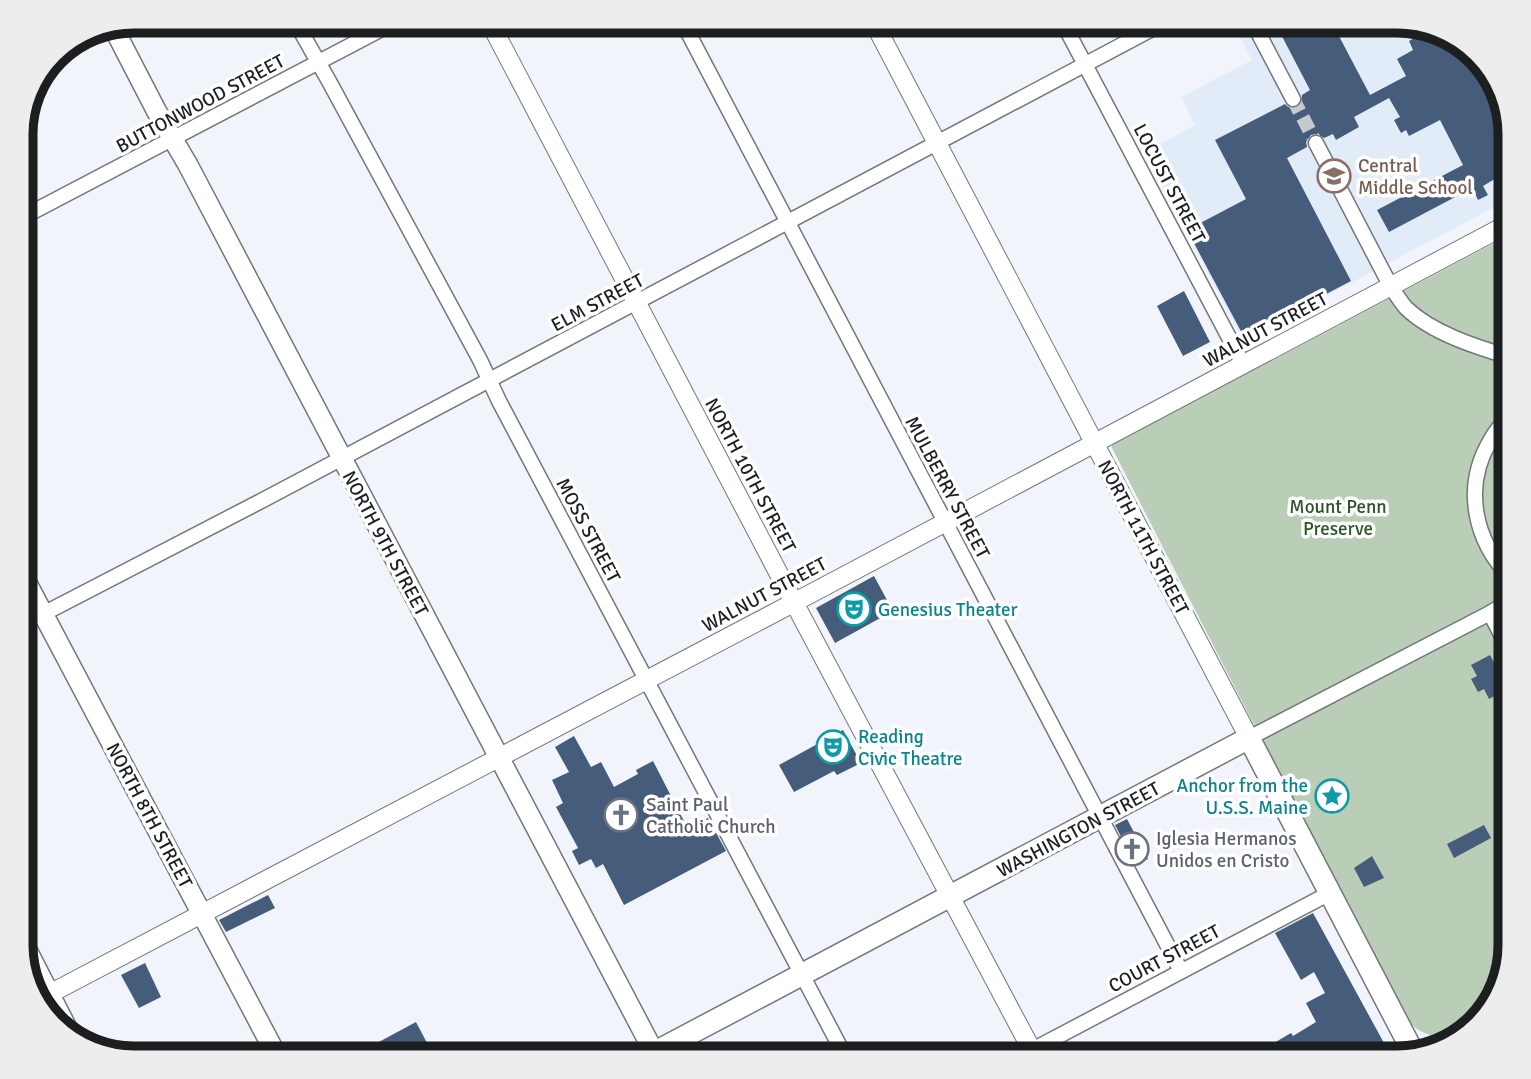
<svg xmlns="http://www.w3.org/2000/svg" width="1531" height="1079" font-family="Signika,sans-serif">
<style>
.built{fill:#e2ecf8}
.green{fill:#baceb7}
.building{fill:#455c7b}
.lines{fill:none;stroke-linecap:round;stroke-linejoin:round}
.minor-tunnel{stroke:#c6cacf;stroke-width:14;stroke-dasharray:14 7;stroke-linecap:butt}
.minor-casing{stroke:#73777c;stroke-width:17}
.tertiary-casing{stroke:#73777c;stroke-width:20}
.secondary-casing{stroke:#73777c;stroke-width:22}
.primary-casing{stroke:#73777c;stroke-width:24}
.minor{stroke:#fff;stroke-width:14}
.tertiary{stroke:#fff;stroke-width:18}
.secondary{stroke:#fff;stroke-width:19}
.primary{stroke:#fff;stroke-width:21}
.labels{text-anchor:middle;stroke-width:7;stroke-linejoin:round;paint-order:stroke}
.street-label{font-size:19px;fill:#1c1e20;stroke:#fff}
.education-label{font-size:19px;fill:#785e54;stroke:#fff;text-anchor:start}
.park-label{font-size:19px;fill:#2b5526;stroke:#fff}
.culture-label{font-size:19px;fill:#0d838f;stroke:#fff;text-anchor:start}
.worship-label{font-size:19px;fill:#5b616d;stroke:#fff;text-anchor:start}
.rim{fill:none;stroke:#1c1e20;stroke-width:9}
</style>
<rect width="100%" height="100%" fill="#f1f5fb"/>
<!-- built -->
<path class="built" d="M1232,21H1397L1465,44L1498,84L1510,134V199L1243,340L1145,152L1195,125L1181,97L1252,60Z"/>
<!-- green -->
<path class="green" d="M1510,235V945L1487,1013L1454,1041C1439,1037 1419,1035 1410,1022L1272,760L1112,448V445L1115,443Z"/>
<!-- building -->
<g class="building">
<path d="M1274,21H1331L1370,95L1406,76L1397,59L1413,50L1409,41L1427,31L1460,43L1486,91L1498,84L1510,134V170L1483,186L1488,195L1478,200L1473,189L1460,196L1459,195L1389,232L1377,210L1463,165L1440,120L1409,136L1406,130L1401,133L1394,120L1400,117L1389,98L1354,117L1359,127L1336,140L1333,134L1324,138L1317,134L1311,135L1306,142L1307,147L1287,158L1351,281L1244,337L1187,230L1246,199L1215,140L1285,104L1288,107L1297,108L1301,104L1302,95L1310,90Z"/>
<path d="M1184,291L1210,342L1183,356L1157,306Z"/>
<path d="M874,576L893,611L835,643L816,608Z"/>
<path d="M1490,655L1508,689L1489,699L1484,689L1478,692L1471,679L1477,676L1471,665Z"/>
<path d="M843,730L861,763L837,775L834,771L794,792L779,765Z"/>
<path d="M574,736L591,767L601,762L614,787L638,774L636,770L653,761L688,829L708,818L726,851L624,905L603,864L596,868L591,859L579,865L572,851L578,848L556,807L563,803L552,780L569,772L555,747Z"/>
<path d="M1127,819L1148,859L1136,865L1115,825Z"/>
<path d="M1484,825L1491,838L1454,858L1447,844Z"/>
<path d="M1372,856L1384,878L1364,887L1354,868Z"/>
<path d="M268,895L275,908L226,932L219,920Z"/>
<path d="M1313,913L1390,1054L1383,1058H1248L1291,1033L1293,1036L1316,1022L1306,1003L1325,993L1314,972L1301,980L1275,933Z"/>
<path d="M145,963L161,997L139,1008L121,975Z"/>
<path d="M416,1022L435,1058H349Z"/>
</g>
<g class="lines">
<!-- minor-tunnel -->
<path class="minor-tunnel" d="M1293,99L1316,143"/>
<defs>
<g id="minor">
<path d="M295,21L330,83L480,360L499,401L846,1058"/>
<path d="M682,21L1181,971"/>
<path d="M1062,21L1243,364"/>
<path d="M1252,21L1293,99"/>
<path d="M1316,143L1390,285C1395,293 1400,301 1406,308C1432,333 1476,347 1510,357"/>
<path d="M21,218L397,21"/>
<path d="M1510,416C1502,423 1495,432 1490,441C1463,487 1474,540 1510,577"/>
<path d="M1490,613L1510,652"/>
<path d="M43,614L263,500L1167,21"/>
<path d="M1249,738L1490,613L1503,605L1510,598"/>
<path d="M21,933L75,1038"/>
<path d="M1017,1058L1330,893"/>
</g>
<g id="tertiary">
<path d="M489,21L780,576L1036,1058"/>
<path d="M873,21L1249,738"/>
<path d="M36,1001L795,602L1510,223"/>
</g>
<g id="secondary">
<path d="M114,29L157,112L188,165L657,1058"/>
<path d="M21,572L278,1058"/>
</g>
<path id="primary" d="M644,1058L1249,738L1414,1054"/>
</defs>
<!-- minor casing -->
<use href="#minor" class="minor-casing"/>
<!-- tertiary casing -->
<use href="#tertiary" class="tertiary-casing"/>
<!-- secondary casing -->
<use href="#secondary" class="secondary-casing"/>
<!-- primary casing -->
<use href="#primary" class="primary-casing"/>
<!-- minor -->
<use href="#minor" class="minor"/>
<!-- tertiary -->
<use href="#tertiary" class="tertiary"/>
<!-- secondary -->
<use href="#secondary" class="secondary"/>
<!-- primary -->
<use href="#primary" class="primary"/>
</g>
<!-- icons -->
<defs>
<symbol id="school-ring" viewBox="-11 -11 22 22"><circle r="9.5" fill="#fff" stroke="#8d6e63" stroke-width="1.5"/><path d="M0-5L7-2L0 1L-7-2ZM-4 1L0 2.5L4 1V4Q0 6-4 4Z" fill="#8d6e63"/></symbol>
<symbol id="theatre-ring" viewBox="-11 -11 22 22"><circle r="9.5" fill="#fff" stroke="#0f9aa8" stroke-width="1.5"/><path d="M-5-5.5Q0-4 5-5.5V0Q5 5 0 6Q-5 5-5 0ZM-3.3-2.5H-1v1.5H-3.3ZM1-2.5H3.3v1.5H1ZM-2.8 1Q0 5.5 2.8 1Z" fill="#0f9aa8"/></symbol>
<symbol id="sight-ring" viewBox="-11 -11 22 22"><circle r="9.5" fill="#fff" stroke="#0f9aa8" stroke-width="1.5"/><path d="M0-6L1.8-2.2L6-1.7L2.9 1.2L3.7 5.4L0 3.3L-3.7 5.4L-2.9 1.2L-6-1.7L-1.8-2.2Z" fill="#0f9aa8"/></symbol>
<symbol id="church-ring" viewBox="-11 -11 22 22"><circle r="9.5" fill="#fff" stroke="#6b7280" stroke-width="1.5"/><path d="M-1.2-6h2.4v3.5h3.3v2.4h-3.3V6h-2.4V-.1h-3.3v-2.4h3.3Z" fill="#6b7280"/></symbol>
</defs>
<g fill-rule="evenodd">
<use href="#school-ring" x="1315" y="157" width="38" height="38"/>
<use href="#theatre-ring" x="835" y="590" width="38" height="38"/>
<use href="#theatre-ring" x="814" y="728" width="38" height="38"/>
<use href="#sight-ring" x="1313" y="777" width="38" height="38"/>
<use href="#church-ring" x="602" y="796" width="38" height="38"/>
<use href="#church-ring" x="1113" y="830" width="38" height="38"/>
</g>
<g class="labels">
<!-- street labels -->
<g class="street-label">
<text transform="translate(200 103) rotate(-28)" y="7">BUTTONWOOD STREET</text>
<text transform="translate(1170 183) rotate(62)" y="7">LOCUST STREET</text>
<text transform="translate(597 302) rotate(-28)" y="7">ELM STREET</text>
<text transform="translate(1265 329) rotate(-28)" y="7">WALNUT STREET</text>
<text transform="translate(751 475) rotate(62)" y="7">NORTH 10TH STREET</text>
<text transform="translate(948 487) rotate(62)" y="7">MULBERRY STREET</text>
<text transform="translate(589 530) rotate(62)" y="7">MOSS STREET</text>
<text transform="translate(1144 537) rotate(62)" y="7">NORTH 11TH STREET</text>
<text transform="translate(386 543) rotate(62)" y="7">NORTH 9TH STREET</text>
<text transform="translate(764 594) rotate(-28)" y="7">WALNUT STREET</text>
<text transform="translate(150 815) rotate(62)" y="7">NORTH 8TH STREET</text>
<text transform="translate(1078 829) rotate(-28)" y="7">WASHINGTON STREET</text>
<text transform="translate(1164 958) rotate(-28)" y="7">COURT STREET</text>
</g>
<!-- education labels -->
<g class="education-label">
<text x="1358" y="172">Central<tspan x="1358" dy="22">Middle School</tspan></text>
</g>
<!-- park labels -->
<g class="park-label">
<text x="1338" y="513">Mount Penn<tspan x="1338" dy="22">Preserve</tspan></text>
</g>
<!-- culture labels -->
<g class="culture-label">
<text x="878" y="616">Genesius Theater</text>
<text x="858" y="743">Reading<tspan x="858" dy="22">Civic Theatre</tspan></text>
<text x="1308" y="792" text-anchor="end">Anchor from the<tspan x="1308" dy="22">U.S.S. Maine</tspan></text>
</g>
<!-- worship labels -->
<g class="worship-label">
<text x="646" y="811">Saint Paul<tspan x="646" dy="22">Catholic Church</tspan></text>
<text x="1156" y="845">Iglesia Hermanos<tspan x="1156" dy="22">Unidos en Cristo</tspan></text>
</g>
</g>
<!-- crop -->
<path d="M0 0H1531V1079H0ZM134 33H1397A101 101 0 0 1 1498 134V945A101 101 0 0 1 1397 1046H134A101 101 0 0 1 33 945V134A101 101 0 0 1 134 33Z" fill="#ededed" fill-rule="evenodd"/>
<path class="rim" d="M134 33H1397A101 101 0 0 1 1498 134V945A101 101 0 0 1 1397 1046H134A101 101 0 0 1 33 945V134A101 101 0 0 1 134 33Z"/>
</svg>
